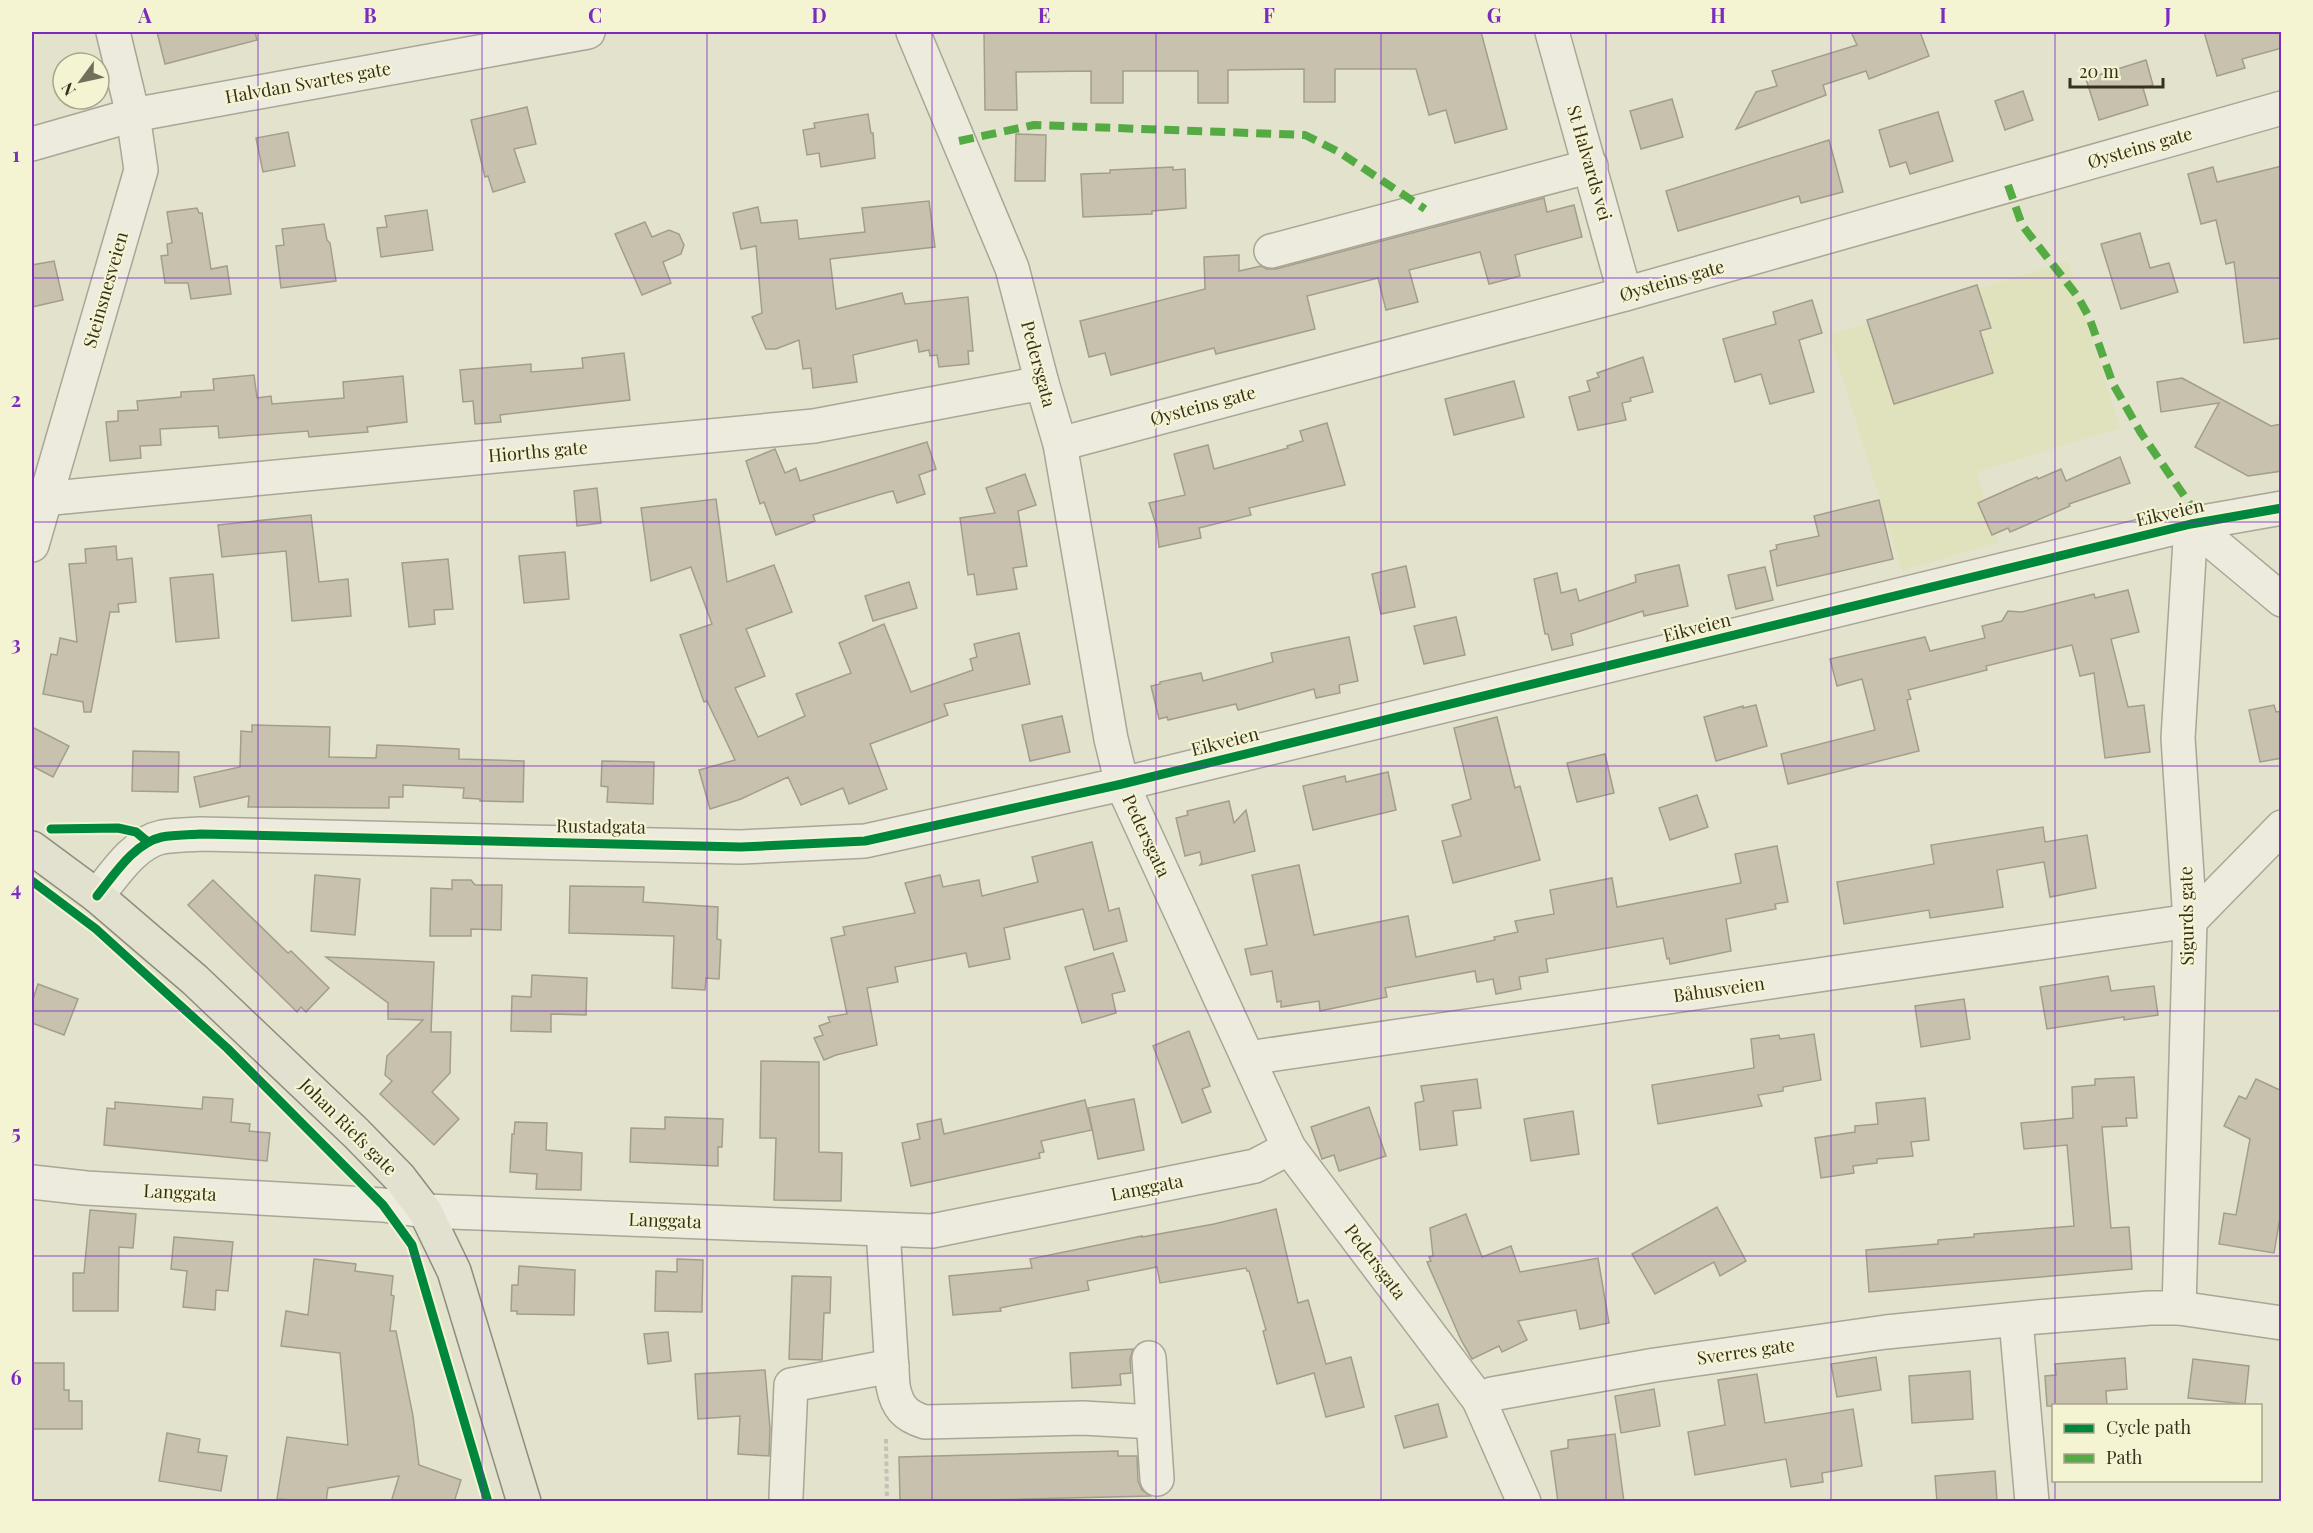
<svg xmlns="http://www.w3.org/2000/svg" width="2313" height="1533" font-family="'Playfair Display',serif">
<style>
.farmland{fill:#e0e2bd}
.building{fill:#c7c1ad;stroke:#a39e8c;stroke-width:1.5}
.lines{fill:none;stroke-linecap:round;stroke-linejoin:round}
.minor-casing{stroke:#a8a695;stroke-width:36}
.major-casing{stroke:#8e8c7c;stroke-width:36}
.path{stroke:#c4c2b4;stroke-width:4;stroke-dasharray:4.5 3;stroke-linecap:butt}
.minor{stroke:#ecebde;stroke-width:33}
.major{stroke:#e2e1d0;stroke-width:33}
.quiet{stroke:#55ab43;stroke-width:8;stroke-dasharray:15 8;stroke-linecap:butt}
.cycleway-casing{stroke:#f4f3d2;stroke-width:13}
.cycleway{stroke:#00873e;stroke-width:9}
.grid{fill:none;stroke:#7b2cbf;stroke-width:1.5;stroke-opacity:0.55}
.labels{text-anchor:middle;stroke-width:4.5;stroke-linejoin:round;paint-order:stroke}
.street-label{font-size:18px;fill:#37301e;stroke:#f4f3d2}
.neatline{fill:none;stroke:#7b2cbf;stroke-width:2}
.grid-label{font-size:20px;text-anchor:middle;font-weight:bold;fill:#7b2cbf}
</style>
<rect width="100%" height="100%" fill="#e3e3cd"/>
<!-- farmland -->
<path class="farmland" d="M2068,261L2120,428L1977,472L1998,542L1902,571L1829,335Z"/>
<!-- building -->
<g class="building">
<path d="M157,32H255L257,40L165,64Z"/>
<path d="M984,32H1481L1507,129L1455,143L1446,110L1429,115L1416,69H1335V102H1304V69L1228,70V103H1198V71H1123V103H1091V71L1016,72L1017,110H985Z"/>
<path d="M1851,32H1920L1929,56L1869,79L1866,71L1823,85L1826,95L1736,129L1756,92L1777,86L1772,71L1857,45Z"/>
<path d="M2204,32H2282V48L2242,59L2245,68L2217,76Z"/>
<path d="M2146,60L2153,85L2143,88L2148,105L2099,120L2086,79Z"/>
<path d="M2023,91L2033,120L2005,130L1995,101Z"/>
<path d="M1672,99L1683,137L1641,149L1630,111Z"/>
<path d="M527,107L536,144L514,149L525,182L493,192L488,176L485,177L471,120Z"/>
<path d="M1938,112L1953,161L1910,174L1906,162L1890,167L1879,130Z"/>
<path d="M868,114L871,133H873L875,158L821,167L819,153L807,155L803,130L815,128L814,123Z"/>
<path d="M288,132L295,166L263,172L256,138Z"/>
<path d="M1016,134L1046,135L1045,181H1015Z"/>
<path d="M1829,140L1843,192L1801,203L1799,196L1678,231L1666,191Z"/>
<path d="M2282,166V338L2244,343L2234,262L2226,264L2216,220L2201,224L2188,174L2213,167L2217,182Z"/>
<path d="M1173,167V170L1185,169L1186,208L1152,211V214L1083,217L1081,174L1110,173V170Z"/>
<path d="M1544,198L1547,212L1574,205L1582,237L1515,255L1520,276L1489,284L1480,252L1409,270L1418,302L1386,310L1378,278L1307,296L1315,329L1216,354L1214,348L1111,375L1105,353L1089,357L1080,321L1205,289L1204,257L1239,255V271L1261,266L1267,269H1276Z"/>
<path d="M929,201L935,247L830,259L836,309L902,293L905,304L968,297L973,351H968L969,364L939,367L937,355L930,356L929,350L919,352L917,340L853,355L857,382L813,388L811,368L803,369L799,340L776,349H766L752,317L762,313L756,246L741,249L733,213L758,207L761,223L797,220L799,239L865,232L862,208Z"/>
<path d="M197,208L199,213H202L211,269L227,266L231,294L191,299L188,283H165L161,256L168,255L167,244L172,243L167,212Z"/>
<path d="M427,210L433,250L381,257L377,228L387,227L385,216Z"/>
<path d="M645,222L652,237L669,230L679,234L684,245L681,254L663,262L671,283L642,295L615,234Z"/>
<path d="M324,224L327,240L330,243L336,281L281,288L276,246L284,245L282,229Z"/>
<path d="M2140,233L2150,268L2169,263L2178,292L2121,309L2101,244Z"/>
<path d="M54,261L63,300L32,307V265Z"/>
<path d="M1977,285L1991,328L1980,331L1993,373L1894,404L1867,320Z"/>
<path d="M1812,300L1822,333L1799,340L1814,392L1770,404L1761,374L1735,382L1723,339L1776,324L1773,312Z"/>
<path d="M624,353L630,400L500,415L501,422L475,424L473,401L463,402L460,370L531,364V372L583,368L582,358Z"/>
<path d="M1643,357L1653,392L1630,398L1631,401L1622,403L1626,420L1578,430L1569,397L1590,391L1587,381L1599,377L1597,373Z"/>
<path d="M254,375L257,398L271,396L272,404L344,398L343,382L403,376L407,422L367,427L368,432L309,437L308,431L219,438L218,426L160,429L161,445L140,446L141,458L110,461L106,422L118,421V411L138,410L137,401L181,397V392L214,390L213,379Z"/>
<path d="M2182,378L2271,426L2282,424V471L2248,476L2195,447L2219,403L2161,412L2157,382Z"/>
<path d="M1514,381L1524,417L1454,435L1445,399Z"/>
<path d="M1327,423L1345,485L1249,508L1251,515L1199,528L1201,538L1159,547L1157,528L1149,503L1185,495L1174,454L1208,445L1214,469L1288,448L1287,446L1303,441L1300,431Z"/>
<path d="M927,442L936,469L919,475L925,494L897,503L893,491L881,494L813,515L815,521L776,535L764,502L760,504L746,461L775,449L785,473L796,468L800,481Z"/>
<path d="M2120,457L2130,483L2069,504L2070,506L2010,532L2008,528L1992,535L1978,503L2027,481L2037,477L2038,479L2061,469L2066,481Z"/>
<path d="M1025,474L1036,505L1018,511L1027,566L1013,568L1017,589L977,595L974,574L968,575L960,518L995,513L986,488Z"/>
<path d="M597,488L601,523L577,526L574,491Z"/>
<path d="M716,499L727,582L774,565L792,612L746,629L765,676L735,688L758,737L805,716L796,694L851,673L839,643L884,624L911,692L973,670L970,659L977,657L974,644L1019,633L1030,684L944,704L948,715L870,744L887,789L849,804L843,788L801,805L788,777L741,799L710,809L699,770L735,760L707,701L704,702L680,635L712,624L691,567L651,581L641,508Z"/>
<path d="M1879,500L1893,559L1777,586L1770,551L1777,549L1776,545L1819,536L1814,516Z"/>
<path d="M311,515L319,582L348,579L351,616L292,621L286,551L222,557L218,525Z"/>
<path d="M116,546L117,560L132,558L136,602L118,604L119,612H110L91,712H84L83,702L43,694L51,654L57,655L60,638L77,642L69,564L86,563L85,549Z"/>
<path d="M565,552L569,599L524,603L519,556Z"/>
<path d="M448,559L453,609L434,610L435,624L409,627L402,563Z"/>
<path d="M1679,565L1688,606L1644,616L1643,611L1571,634L1573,645L1552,650L1548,634H1545L1534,579L1557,573L1561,593L1576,589L1579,601L1636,582L1635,575Z"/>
<path d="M1406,566L1415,607L1381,614L1372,574Z"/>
<path d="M1765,567L1773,600L1736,609L1728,575Z"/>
<path d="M213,574L219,638L176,642L170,578Z"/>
<path d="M909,582L917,608L873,621L865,596Z"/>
<path d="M2128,590L2139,632L2111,639L2128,707L2144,705L2150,752L2105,758L2094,673L2080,676L2072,645L1986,666L1987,670L1908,690L1911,699L1907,700L1919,751L1788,784L1781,754L1875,730L1862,679L1837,686L1830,659L1925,637L1930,651L1985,638L1982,626L2002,621L2008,611L2022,612L2094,594L2095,598Z"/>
<path d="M1456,617L1465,655L1424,664L1414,626Z"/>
<path d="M1349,637L1358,681L1339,685L1340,693L1316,698L1314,689L1238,710L1236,704L1168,720L1167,717L1159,719L1151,686L1160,684V682L1201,673L1203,681L1273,662L1271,653Z"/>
<path d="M1756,705L1767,746L1716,761L1704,717L1743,706V708Z"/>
<path d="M2274,705L2276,712L2282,711V758L2260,762L2249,710Z"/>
<path d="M1062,716L1070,752L1030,761L1022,725Z"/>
<path d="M1497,717L1515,788L1520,786L1540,860L1453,883L1442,841L1461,836L1452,805L1471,799L1454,728Z"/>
<path d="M252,725L330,727L329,757L376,758L377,745L404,746L459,749V759L524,761L523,802L483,801H480V799L463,798L464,788L403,785V797H389V808L248,807L249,796L200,807L194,777L240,767L241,731L252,732Z"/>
<path d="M32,727L69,746L53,777L32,766Z"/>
<path d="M133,751L179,752L178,792L132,791Z"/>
<path d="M1605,754L1614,793L1577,802L1567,763Z"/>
<path d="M602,761L654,762L653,804L607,802L608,787L601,786Z"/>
<path d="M1388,772L1396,810L1313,830L1303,786L1345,776L1346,782Z"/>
<path d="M1697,795L1708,827L1670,840L1659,808Z"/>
<path d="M1229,801L1234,823L1246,810L1255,851L1200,865L1202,862L1200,852L1185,856L1176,818L1188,815L1187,811Z"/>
<path d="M2043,827L2045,842L2087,835L2096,888L2050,897L2044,862L1997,870L2003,907L1930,918L1929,910L1844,924L1837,882L1934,864L1931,845Z"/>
<path d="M1092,842L1109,911L1119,908L1127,941L1094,950L1083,909L1004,928L1010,959L969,967L966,953L895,967L898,982L867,988L877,1045L836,1055L824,1060L814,1038L823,1035L819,1026L830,1022L828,1017L847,1014L831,938L845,935L843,927L915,913L905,883L940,875L943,887L979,880L982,896L1038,882L1032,857Z"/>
<path d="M1777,846L1788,902L1775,904L1776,909L1726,919L1731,951L1670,964L1669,958L1667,959L1663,938L1546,959L1548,972L1519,977L1521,989L1496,994L1493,979L1477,982L1475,971L1385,988L1387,997L1320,1011L1319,1001L1281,1007V1001L1277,1002L1272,971L1251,975L1245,949L1267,945L1252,875L1299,865L1314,935L1408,916L1416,957L1495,940L1494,937L1518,932L1515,921L1554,914L1550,890L1612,878L1617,907L1741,883L1735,854Z"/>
<path d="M315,875L360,879L355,935L311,931Z"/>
<path d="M213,880L288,953L291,951L329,988L306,1012L301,1007L297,1012L188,905Z"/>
<path d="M452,880H471L475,885H502L501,930L471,929V936H430L431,888L452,889Z"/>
<path d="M570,886L644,887L643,902L718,907L717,939L721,940L719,979L706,978L705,990L672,988L674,936L569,933Z"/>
<path d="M1113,953L1125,991L1112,994L1116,1013L1082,1023L1065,967Z"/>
<path d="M326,957L434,962L431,1032H451L450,1073L432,1092L459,1119L434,1145L380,1094L392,1081L385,1075L387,1056L423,1020L388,1019V1003Z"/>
<path d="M532,975L587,978L586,1015L551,1014V1032L511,1031L512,996L531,997Z"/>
<path d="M2108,976L2111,991L2154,986L2158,1015L2124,1020V1017L2047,1029L2040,987Z"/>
<path d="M38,984L78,999L64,1035L32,1023V1002Z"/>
<path d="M1964,999L1970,1039L1921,1047L1915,1006Z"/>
<path d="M1189,1031L1210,1086L1202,1089L1211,1112L1182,1123L1153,1046Z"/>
<path d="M1814,1034L1821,1080L1783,1087V1091L1758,1095L1762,1106L1658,1124L1652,1085L1754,1068L1751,1039L1779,1035L1780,1039Z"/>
<path d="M761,1061L819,1062V1152L842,1153L841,1201L774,1200L776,1138H760Z"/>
<path d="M2134,1077L2137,1118H2126L2127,1126L2102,1127L2111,1228L2129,1227L2132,1269L1869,1292L1866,1250L1938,1244V1240L1974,1237V1234L2074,1226L2067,1145L2024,1149L2021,1123L2073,1118L2072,1087L2095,1085V1079Z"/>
<path d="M1477,1079L1481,1108L1453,1111L1457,1145L1420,1150L1415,1103L1424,1101L1421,1086Z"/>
<path d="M2256,1079L2282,1091V1206L2274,1253L2219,1244L2224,1213L2236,1215L2250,1139L2224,1126L2239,1096L2246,1099Z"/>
<path d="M203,1097L233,1099L231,1122L250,1124L249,1131L270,1133L267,1161L104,1145L107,1108L115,1109V1102L202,1109Z"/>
<path d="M1925,1098L1929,1140L1911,1142L1913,1156L1877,1159V1163L1853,1166L1854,1173L1821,1178L1815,1138L1855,1132V1126L1878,1124L1876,1103Z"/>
<path d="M1134,1099L1144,1150L1098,1159L1088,1108Z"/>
<path d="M1085,1100L1092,1130L1041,1141L1044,1152L1039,1153L1040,1158L911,1186L902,1143L920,1139L917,1124L941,1119L944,1134Z"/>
<path d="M1369,1107L1386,1156L1339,1171L1334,1155L1322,1159L1311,1127Z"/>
<path d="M1573,1111L1579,1154L1531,1161L1524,1119Z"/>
<path d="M665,1117L723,1119L722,1147H718V1166L630,1162L631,1128L665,1129Z"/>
<path d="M515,1122L547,1123L546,1150L582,1153L581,1190L536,1189L537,1174L510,1172L512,1134H514Z"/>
<path d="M1717,1207L1746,1261L1720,1276L1714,1262L1655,1294L1632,1254Z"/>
<path d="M1276,1209L1298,1303L1308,1300L1326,1364L1351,1357L1364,1407L1326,1417L1314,1373L1277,1384L1263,1331L1266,1330L1249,1271H1247L1246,1268L1160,1283L1157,1267L1087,1281L1089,1290L1000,1308L1001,1311L953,1315L949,1276L1032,1268L1030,1259L1142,1236V1237L1214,1224Z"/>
<path d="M90,1210L136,1214L133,1248L119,1247L118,1311H73V1273H84Z"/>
<path d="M1466,1214L1482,1257L1511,1246L1520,1272L1598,1258L1609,1323L1580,1329L1576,1310L1518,1321L1527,1340L1502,1352L1499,1346L1472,1359L1461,1340L1427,1262L1431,1261L1429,1257L1433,1256L1430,1228Z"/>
<path d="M174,1237L233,1242L228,1291L216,1290L215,1310L183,1307L187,1271L171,1269Z"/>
<path d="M314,1259L356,1264L355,1271L393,1276L391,1295L394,1296L390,1331H396L413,1416L419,1465L461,1480L454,1502H391L399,1476L328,1488L326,1502L277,1499L287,1437L348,1445L340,1353L281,1346L286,1311L308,1315Z"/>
<path d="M677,1259L703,1260L702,1312L655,1311L656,1271L677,1272Z"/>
<path d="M519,1266L575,1270L574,1315L517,1314V1311H511L512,1285H518Z"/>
<path d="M792,1276L831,1277L830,1313H824L822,1360L789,1359Z"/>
<path d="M668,1332L671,1361L648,1364L644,1334Z"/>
<path d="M1133,1349L1130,1359L1131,1373L1120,1374L1121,1385L1072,1388L1070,1353Z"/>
<path d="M1876,1357L1881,1390L1837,1397L1831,1364Z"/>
<path d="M2125,1358L2127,1389L2106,1391L2107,1406H2047L2045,1376L2056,1375L2055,1364Z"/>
<path d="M2193,1359L2249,1366L2245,1404L2188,1398Z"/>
<path d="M32,1363H64V1390H69V1401H82V1429H32Z"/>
<path d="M765,1370L770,1428L769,1456L738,1454L740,1416L698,1419L695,1374Z"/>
<path d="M1970,1371L1973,1419L1912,1423L1909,1376Z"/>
<path d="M1757,1374L1765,1423L1853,1409L1862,1466L1822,1473L1823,1482L1791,1487L1786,1459L1695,1475L1688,1432L1725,1425L1718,1380Z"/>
<path d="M1654,1389L1660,1426L1621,1433L1615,1396Z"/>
<path d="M1438,1404L1447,1437L1404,1448L1395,1416Z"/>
<path d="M167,1433L200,1439L198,1452L227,1456L221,1491L159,1481Z"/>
<path d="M1615,1434L1624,1502H1558L1551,1451L1568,1448V1440Z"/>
<path d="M1118,1451V1456H1137L1138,1481L1142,1490L1150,1496L900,1502L899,1457Z"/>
<path d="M1995,1471L1997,1502H1937L1935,1476Z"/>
</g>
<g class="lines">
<defs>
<g id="minor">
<path d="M913,32L1012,268L1042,383L1060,444L1111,739L1122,784L1289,1148L1479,1400L1524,1502"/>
<path d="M1552,32L1625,294"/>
<path d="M32,144L133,115L588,32"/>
<path d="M1271,251L1591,166"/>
<path d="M1060,444L1625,294L2282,108"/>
<path d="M32,500L814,426L1042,383"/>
<path d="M2191,524L2282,600"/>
<path d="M32,545L141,170L133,115L113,32"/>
<path d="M97,896C114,875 134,843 162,837C174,835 188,835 200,834L741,847L865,841L1122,784L2191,524L2282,508"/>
<path d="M1248,1058L2190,921L2282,827"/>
<path d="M32,1182L86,1188L383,1205L425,1211L932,1231L1255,1166L1289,1148"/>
<path d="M883,1230L893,1386C897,1407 905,1416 925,1422L1083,1418L1153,1422"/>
<path d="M2179,1308L2190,921L2178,738L2191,524"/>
<path d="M2016,1320L2032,1502"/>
<path d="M1149,1358L1157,1479"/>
<path d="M1479,1400L1492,1394L1531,1387L1655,1365L1886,1332L2037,1317L2150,1308H2179L2282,1323"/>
<path d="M786,1496L791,1385L892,1366"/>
</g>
<path id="major" d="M32,848L97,896L195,980L356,1133L399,1177L425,1211L454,1271L524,1502"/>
</defs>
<!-- minor casing -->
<use href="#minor" class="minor-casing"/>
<!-- major casing -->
<use href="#major" class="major-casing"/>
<!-- path -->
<path class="path" d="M886,1439L887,1502"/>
<!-- minor -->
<use href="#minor" class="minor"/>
<!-- major -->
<use href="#major" class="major"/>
<!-- quiet -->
<g class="quiet">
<path d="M959,141L1034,125L1305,135L1339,152L1425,209"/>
<path d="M2008,185L2022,225L2078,297L2089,317L2113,384L2141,433L2196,513"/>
</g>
<defs>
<g id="cycleway">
<path d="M51,829L118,828L136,832L148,842"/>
<path d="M32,881L96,929L227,1048L383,1205L412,1245L488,1502"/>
<path d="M97,896C114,875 134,843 162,837C174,835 188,835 200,834L741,847L865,841L1122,784L2191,524L2282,508"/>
</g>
</defs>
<!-- cycleway casing -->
<use href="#cycleway" class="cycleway-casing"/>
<!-- cycleway -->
<use href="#cycleway" class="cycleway"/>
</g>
<!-- grid -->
<path class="grid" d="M258,32V1502M482,32V1502M707,32V1502M932,32V1502M1156,32V1502M1381,32V1502M1606,32V1502M1831,32V1502M2055,32V1406M32,278H2282M32,522H2282M32,766H2282M32,1011H2282M32,1256H2282M2055,1480V1502"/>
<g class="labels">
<!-- street labels -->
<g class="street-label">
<text transform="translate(308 83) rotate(-10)" y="6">Halvdan Svartes gate</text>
<text transform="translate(2140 148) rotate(-16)" y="6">Øysteins gate</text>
<text transform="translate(1589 163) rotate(74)" y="6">St Halvards vei</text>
<text transform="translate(1672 281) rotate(-16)" y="6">Øysteins gate</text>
<text transform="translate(106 290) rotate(-74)" y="6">Steinsnesveien</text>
<text transform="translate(1038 364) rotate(75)" y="6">Pedersgata</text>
<text transform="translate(1203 406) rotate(-15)" y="6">Øysteins gate</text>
<text transform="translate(538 452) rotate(-5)" y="6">Hiorths gate</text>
<text transform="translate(2170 513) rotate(-13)" y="6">Eikveien</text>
<text transform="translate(1697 628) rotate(-14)" y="6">Eikveien</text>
<text transform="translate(1225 742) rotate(-14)" y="6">Eikveien</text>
<text transform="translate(601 827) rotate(1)" y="6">Rustadgata</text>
<text transform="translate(1146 836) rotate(65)" y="6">Pedersgata</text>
<text transform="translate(2187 916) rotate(-91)" y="6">Sigurds gate</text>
<text transform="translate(1719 990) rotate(-8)" y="6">Båhusveien</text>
<text transform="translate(348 1127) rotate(45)" y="6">Johan Riefs gate</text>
<text transform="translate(1147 1188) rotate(-11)" y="6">Langgata</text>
<text transform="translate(180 1193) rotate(3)" y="6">Langgata</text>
<text transform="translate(665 1221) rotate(2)" y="6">Langgata</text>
<text transform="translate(1375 1262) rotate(53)" y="6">Pedersgata</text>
<text transform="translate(1746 1352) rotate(-8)" y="6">Sverres gate</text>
</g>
</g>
<!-- border -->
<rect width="2313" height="1533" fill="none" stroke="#f4f3d2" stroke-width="66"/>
<!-- legend -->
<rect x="2052" y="1404" width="210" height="78" fill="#f4f3d2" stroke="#a8a58a" stroke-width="1.5"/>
<rect x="2064" y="1424" width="30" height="9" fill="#00873e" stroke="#a8a58a" stroke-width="1.5"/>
<text x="2106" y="1434" font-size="18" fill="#37301e">Cycle path</text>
<rect x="2064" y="1454" width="30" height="9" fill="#55ab43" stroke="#a8a58a" stroke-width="1.5"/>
<text x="2106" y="1464" font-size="18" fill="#37301e">Path</text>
<!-- north arrow -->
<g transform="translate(81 81) rotate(237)"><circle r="28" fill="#f4f3d2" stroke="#a8a58a" stroke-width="1.5"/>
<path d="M0-4.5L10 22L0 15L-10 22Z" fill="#736f5b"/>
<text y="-9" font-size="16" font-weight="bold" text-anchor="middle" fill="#37301e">N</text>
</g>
<!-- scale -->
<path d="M2070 78v9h93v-9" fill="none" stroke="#37301e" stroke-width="3"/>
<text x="2079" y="78" font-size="18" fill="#37301e" stroke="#f4f3d2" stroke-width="4.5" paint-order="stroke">20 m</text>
<rect x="33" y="33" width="2247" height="1467" class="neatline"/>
<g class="grid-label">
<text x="145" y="23">A</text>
<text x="370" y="23">B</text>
<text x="595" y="23">C</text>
<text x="819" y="23">D</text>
<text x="1044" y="23">E</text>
<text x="1269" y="23">F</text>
<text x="1494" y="23">G</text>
<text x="1718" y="23">H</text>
<text x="1943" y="23">I</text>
<text x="2168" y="23">J</text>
<text x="16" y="162">1</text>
<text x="16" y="407">2</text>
<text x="16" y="651">3</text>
<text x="16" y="896">4</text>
<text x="16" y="1140">5</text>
<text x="16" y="1385">6</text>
</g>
</svg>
